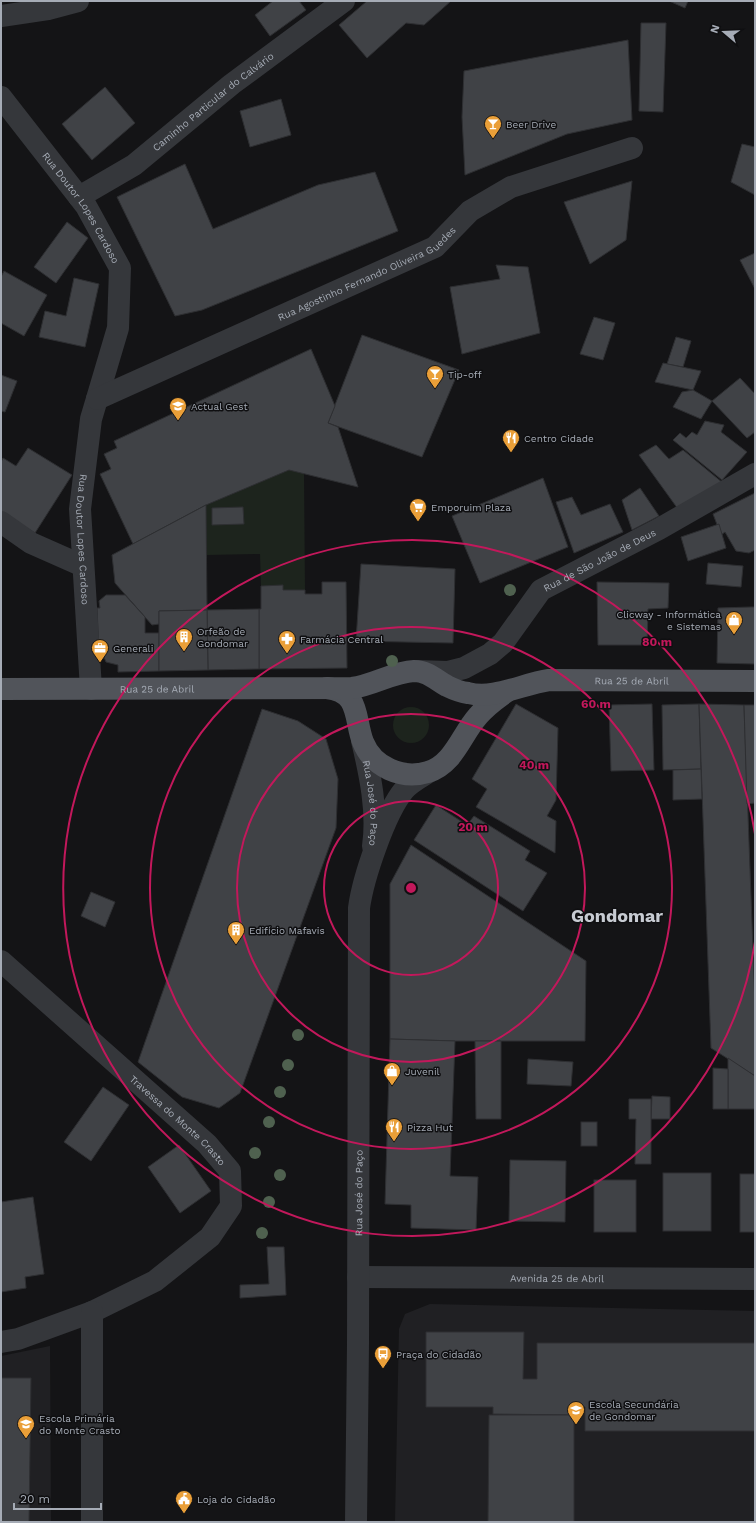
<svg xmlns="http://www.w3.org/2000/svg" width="756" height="1523" font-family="'Work Sans',sans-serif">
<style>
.built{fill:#202023}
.green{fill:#1d241d}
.building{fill:#404246;stroke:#2e2f32}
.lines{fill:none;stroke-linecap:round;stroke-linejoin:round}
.minor{stroke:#35373b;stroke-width:22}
.major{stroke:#51545a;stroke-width:22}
.tree{fill:#4f614f}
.ring{fill:none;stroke:#c2185b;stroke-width:2}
.labels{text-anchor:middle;stroke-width:3;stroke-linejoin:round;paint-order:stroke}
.street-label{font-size:10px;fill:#a6acb6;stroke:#0f0f11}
.poi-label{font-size:10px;fill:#a6acb6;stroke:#0f0f11;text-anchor:start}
.town-label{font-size:18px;font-weight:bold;fill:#c7cbd2;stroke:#0f0f11}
.centre{fill:#c2185b;stroke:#0f0f11;stroke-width:2}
.ring-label{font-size:12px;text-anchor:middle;font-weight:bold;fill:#c2185b;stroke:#0f0f11;stroke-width:3;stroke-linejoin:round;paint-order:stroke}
</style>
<rect width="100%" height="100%" fill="#141416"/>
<!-- built -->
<g class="built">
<path d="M430,1304L755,1311V1522H395L399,1329L405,1314Z"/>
<path d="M50,1346L51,1522H1V1356Z"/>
</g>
<!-- green -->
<g class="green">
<path d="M289,470L304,473L305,590H283V585L261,586L260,554L207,555L206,505Z"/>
<circle cx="411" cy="725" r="18"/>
</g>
<!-- building -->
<g class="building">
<path d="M273,1H299L306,10L270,36L255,15Z"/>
<path d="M367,1H451L424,25L406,23L367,58L339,25Z"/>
<path d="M669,1H688L685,8Z"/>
<path d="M641,23H666L663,112L639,111Z"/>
<path d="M628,40L632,120L567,134L465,175L462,117L464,71Z"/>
<path d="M105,87L135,123L92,160L62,124Z"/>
<path d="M281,99L291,135L250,147L240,111Z"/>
<path d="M742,144L755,147V195L731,182Z"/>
<path d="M185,164L213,229L318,185L375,172L398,231L202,310L175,316L117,197Z"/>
<path d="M632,181L626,240L590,264L564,202Z"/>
<path d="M67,222L88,238L56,283L34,267Z"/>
<path d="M755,253V289L740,260Z"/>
<path d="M496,265L528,267L540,333L462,354L450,287L500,279Z"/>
<path d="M4,271L47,295L24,336L1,323V277Z"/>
<path d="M74,278L99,284L85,347L39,337L45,311L66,316Z"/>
<path d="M594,317L615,323L603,360L580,354Z"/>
<path d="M362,335L459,370L422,457L328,423Z"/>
<path d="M676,337L691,341L683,367L667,364Z"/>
<path d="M311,349L335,406L328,423L338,427L358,487L289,470L206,505L133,544L100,474L111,469L104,454L117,448L114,441Z"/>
<path d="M663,363L701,371L693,390L655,382Z"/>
<path d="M1,375L17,381L5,412L1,411Z"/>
<path d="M740,378L755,394V432L747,438L712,401Z"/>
<path d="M693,390L712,401L701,419L673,407L682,392Z"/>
<path d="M705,421L724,425L721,432L747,452L722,480L673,440L680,433L686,438L692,432L697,435Z"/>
<path d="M656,445L669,459L683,450L723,483L678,509L639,455Z"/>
<path d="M28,448L72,475L35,533L1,512V462L3,458L16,466Z"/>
<path d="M543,478L568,547L480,583L452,516Z"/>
<path d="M640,488L659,516L632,530L622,500Z"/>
<path d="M755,493V550L749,553L736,551L725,532L721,535L713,514Z"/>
<path d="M572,497L581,515L610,504L623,532L574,553L556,502Z"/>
<path d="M206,505L207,610L159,611V624L152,625L115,583L112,555Z"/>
<path d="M243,507L244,524L212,525V508Z"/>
<path d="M719,524L726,548L688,561L681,537Z"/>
<path d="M708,563L743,566L741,587L706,584Z"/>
<path d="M361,564L455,569L453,643L356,641Z"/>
<path d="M322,582H346L347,668L259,669V609H261V586L283,585V590H305V594H322Z"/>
<path d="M597,582L669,583L668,608L648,609L647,645H598Z"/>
<path d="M106,595H125L145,617V633H159V671L118,672V665L106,662L102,652H99L97,608H100L99,601Z"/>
<path d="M751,607H755V664L717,663L718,608Z"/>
<path d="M259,609V669L208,670L207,610Z"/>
<path d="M207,610L208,670L159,671V611Z"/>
<path d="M516,704L558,728L556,800L547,816L556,821L555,853L476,807L487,789L472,779Z"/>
<path d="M652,704L654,770L611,771L609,705Z"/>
<path d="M699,704L701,769L663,770L662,705Z"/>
<path d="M699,704L744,705L755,1006V1076L711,1048Z"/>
<path d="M744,705H755V803L747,804Z"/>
<path d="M262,709L298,721L326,739L338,779L336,828L240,1093L219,1108L182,1097L138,1062Z"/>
<path d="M701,769L702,799L673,800V770Z"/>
<path d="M436,805L467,825L474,816L530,851L525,860L547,873L523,911L414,840Z"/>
<path d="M411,845L586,961L585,1041H455L390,1039V884Z"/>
<path d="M91,892L115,902L105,927L81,916Z"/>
<path d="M390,1039L455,1041L450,1176L478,1177L476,1230L411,1228V1205L385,1204Z"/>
<path d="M475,1041H501V1119H476Z"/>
<path d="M728,1058L755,1076V1109H728Z"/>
<path d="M528,1059L573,1062L571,1086L527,1084Z"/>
<path d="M713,1068L728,1069V1109H713Z"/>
<path d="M103,1087L129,1105L91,1161L64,1142Z"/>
<path d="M652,1096L670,1097V1119H651Z"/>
<path d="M629,1099H651V1164H635L636,1119H629Z"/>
<rect x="581" y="1122" width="16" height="24"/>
<path d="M179,1145L211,1191L180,1213L148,1167Z"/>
<path d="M510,1160L566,1161L565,1222L509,1221Z"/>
<rect x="663" y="1173" width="48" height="58"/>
<rect x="740" y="1174" width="15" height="58"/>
<rect x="594" y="1180" width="42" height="52"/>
<path d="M33,1197L44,1274L25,1277L26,1288L1,1292V1202Z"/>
<path d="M267,1247H284L286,1295L240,1298V1285L269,1284Z"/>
<path d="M426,1332H524L523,1379H537V1343H755V1431H585V1407H571V1415L493,1414V1407H426Z"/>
<path d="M1,1378H31L29,1522H1Z"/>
<path d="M489,1415H574V1522H488Z"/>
</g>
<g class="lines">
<!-- minor -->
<g class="minor">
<path d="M1,16L48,9L78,1"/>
<path id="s1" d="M1,97L86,206L120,268L118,328L91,419L80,509L91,689"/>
<path id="s2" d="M79,197L134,165L232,84L344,1"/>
<path id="s3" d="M97,399L435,247L470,211L511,187L632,148"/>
<path d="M1,522L31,543L83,566"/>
<path id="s4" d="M416,671L448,672L464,668L490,654L503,643L541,590L659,529L755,474"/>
<path id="s5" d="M362,741C370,774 378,812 373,846"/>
<path id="s6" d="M1,961L207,1144L230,1171L231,1206L210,1237L155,1281L92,1312L18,1339L1,1342"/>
<path id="s7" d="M358,1277L755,1279"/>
<path d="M92,1522V1312"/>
<path id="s8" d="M356,1522L358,1344L359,908C363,878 385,813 404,790C411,782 421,777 429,772"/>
</g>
<!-- major -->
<g class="major">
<path d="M327,688C361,692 354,719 363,742C373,767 402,780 428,772C454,764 461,735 478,716C486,706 496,699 506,692"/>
<path id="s9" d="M1,689L352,688C374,685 393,672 414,671C428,671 436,680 447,686C453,689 461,692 468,693C493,700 522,684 549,680L755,681"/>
</g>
</g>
<!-- trees -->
<g class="tree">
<circle cx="510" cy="590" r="6"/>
<circle cx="392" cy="661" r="6"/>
<circle cx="298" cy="1035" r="6"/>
<circle cx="288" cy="1065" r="6"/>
<circle cx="280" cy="1092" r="6"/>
<circle cx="269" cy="1122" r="6"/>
<circle cx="255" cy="1153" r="6"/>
<circle cx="280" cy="1175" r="6"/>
<circle cx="269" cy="1202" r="6"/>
<circle cx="262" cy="1233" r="6"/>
</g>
<!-- distance rings -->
<g class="ring">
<circle cx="411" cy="888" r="87"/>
<circle cx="411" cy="888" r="174"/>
<circle cx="411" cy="888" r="261"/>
<path d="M755 942A348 348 0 1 1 755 834"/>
</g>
<!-- icons -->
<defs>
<symbol id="bar-pin" viewBox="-11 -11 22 30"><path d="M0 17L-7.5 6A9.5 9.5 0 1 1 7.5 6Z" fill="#ea9f38" stroke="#0f0f11"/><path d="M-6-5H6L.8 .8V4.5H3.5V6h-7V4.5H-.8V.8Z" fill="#fff"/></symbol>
<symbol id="school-pin" viewBox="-11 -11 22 30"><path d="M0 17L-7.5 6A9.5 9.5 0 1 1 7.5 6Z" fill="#ea9f38" stroke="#0f0f11"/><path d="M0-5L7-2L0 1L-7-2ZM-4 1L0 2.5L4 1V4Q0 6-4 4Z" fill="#fff"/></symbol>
<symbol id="restaurant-pin" viewBox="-11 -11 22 30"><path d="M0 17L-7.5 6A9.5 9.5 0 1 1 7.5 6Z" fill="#ea9f38" stroke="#0f0f11"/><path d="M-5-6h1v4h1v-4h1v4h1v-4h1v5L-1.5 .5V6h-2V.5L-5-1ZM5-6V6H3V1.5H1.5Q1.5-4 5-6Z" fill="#fff"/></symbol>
<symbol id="supermarket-pin" viewBox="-11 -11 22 30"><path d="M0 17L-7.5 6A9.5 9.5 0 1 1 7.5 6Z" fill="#ea9f38" stroke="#0f0f11"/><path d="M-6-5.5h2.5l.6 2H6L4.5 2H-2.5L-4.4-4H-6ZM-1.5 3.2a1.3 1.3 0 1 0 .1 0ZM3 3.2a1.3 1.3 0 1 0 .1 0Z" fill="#fff"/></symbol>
<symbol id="shop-pin" viewBox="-11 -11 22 30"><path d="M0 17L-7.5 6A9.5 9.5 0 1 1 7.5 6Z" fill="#ea9f38" stroke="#0f0f11"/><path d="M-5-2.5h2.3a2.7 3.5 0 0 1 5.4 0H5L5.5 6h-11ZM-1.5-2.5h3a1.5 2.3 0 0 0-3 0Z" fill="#fff"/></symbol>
<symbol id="building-pin" viewBox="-11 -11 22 30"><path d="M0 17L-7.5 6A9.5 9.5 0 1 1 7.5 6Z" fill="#ea9f38" stroke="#0f0f11"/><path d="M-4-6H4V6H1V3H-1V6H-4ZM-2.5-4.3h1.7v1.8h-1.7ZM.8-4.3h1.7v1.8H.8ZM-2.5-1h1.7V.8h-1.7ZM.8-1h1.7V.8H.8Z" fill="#fff"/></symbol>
<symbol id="pharmacy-pin" viewBox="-11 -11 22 30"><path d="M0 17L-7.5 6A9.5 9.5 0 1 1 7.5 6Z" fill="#ea9f38" stroke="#0f0f11"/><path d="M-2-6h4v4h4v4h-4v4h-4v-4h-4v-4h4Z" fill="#fff"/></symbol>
<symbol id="office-pin" viewBox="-11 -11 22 30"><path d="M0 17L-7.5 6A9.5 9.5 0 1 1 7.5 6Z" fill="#ea9f38" stroke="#0f0f11"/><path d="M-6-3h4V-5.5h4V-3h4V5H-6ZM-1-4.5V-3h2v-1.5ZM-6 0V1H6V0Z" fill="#fff"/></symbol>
<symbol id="bus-pin" viewBox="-11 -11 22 30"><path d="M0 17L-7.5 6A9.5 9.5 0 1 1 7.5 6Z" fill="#ea9f38" stroke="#0f0f11"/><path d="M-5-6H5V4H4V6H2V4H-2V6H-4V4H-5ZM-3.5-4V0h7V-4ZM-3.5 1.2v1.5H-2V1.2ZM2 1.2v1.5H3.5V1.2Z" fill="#fff"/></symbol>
<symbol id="civic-pin" viewBox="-11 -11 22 30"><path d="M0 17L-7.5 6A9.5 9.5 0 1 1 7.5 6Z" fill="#ea9f38" stroke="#0f0f11"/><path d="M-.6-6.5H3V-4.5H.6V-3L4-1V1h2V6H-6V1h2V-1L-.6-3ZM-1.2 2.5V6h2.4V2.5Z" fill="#fff"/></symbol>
</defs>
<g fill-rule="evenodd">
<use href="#bar-pin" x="483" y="114" width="20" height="27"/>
<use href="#bar-pin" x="425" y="364" width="20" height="27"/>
<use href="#school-pin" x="168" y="396" width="20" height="27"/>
<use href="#restaurant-pin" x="501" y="428" width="20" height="27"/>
<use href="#supermarket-pin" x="408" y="497" width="20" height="27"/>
<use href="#shop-pin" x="724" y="610" width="20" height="27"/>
<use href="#building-pin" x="174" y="627" width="20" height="27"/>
<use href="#pharmacy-pin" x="277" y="629" width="20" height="27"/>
<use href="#office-pin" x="90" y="638" width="20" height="27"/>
<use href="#building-pin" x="226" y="920" width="20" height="27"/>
<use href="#shop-pin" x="382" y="1061" width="20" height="27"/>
<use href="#restaurant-pin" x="384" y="1117" width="20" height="27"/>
<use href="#bus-pin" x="373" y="1344" width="20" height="27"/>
<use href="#school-pin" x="566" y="1400" width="20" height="27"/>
<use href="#school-pin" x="16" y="1414" width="20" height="27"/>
<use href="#civic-pin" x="174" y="1489" width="20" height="27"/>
</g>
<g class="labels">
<!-- street labels -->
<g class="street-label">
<text dy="4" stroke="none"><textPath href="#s2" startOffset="165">Caminho Particular do Calvário</textPath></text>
<text dy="4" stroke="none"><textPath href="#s1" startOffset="137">Rua Doutor Lopes Cardoso</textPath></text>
<text dy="4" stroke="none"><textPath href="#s3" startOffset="298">Rua Agostinho Fernando Oliveira Guedes</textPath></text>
<text dy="4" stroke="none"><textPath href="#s1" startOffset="485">Rua Doutor Lopes Cardoso</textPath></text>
<text dy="4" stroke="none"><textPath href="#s4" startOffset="226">Rua de São João de Deus</textPath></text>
<text dy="4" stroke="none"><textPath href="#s9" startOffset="640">Rua 25 de Abril</textPath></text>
<text dy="4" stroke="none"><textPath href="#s9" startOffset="156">Rua 25 de Abril</textPath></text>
<text dy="4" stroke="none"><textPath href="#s5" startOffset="63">Rua José do Paço</textPath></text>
<text dy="4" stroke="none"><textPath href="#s6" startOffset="238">Travessa do Monte Crasto</textPath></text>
<text dy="4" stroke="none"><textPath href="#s8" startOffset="329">Rua José do Paço</textPath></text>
<text dy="4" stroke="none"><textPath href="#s7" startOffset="199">Avenida 25 de Abril</textPath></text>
</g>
<!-- poi labels -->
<g class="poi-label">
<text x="506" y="128">Beer Drive</text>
<text x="448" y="378">Tip-off</text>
<text x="191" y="410">Actual Gest</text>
<text x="524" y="442">Centro Cidade</text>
<text x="431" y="511">Emporuim Plaza</text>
<text x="721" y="618" text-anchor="end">Clicway - Informática<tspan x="721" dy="12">e Sistemas</tspan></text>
<text x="197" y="635">Orfeão de<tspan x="197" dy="12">Gondomar</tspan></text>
<text x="300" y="643">Farmácia Central</text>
<text x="113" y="652">Generali</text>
<text x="249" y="934">Edifício Mafavis</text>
<text x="405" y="1075">Juvenil</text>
<text x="407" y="1131">Pizza Hut</text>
<text x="396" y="1358">Praça do Cidadão</text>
<text x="589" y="1408">Escola Secundária<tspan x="589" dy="12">de Gondomar</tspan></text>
<text x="39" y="1422">Escola Primária<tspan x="39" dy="12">do Monte Crasto</tspan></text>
<text x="197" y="1503">Loja do Cidadão</text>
</g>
<!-- town labels -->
<g class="town-label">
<text x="617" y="922">Gondomar</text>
</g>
</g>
<circle cx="411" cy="888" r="6" class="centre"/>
<g class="ring-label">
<text x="657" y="646">80 m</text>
<text x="596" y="708">60 m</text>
<text x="534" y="769">40 m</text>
<text x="473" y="831">20 m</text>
</g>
<!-- border -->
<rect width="756" height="1523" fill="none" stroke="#a6acb6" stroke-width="4"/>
<!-- north arrow -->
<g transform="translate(724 32) rotate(289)" stroke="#0f0f11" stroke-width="3" paint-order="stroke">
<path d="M0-3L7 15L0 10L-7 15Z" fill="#a6acb6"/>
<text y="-6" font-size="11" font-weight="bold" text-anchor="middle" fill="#a6acb6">N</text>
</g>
<!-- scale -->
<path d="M14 1503v6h87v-6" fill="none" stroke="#a6acb6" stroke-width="2"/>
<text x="20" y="1503" font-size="12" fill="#a6acb6" stroke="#0f0f11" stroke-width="3" paint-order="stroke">20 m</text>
</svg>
